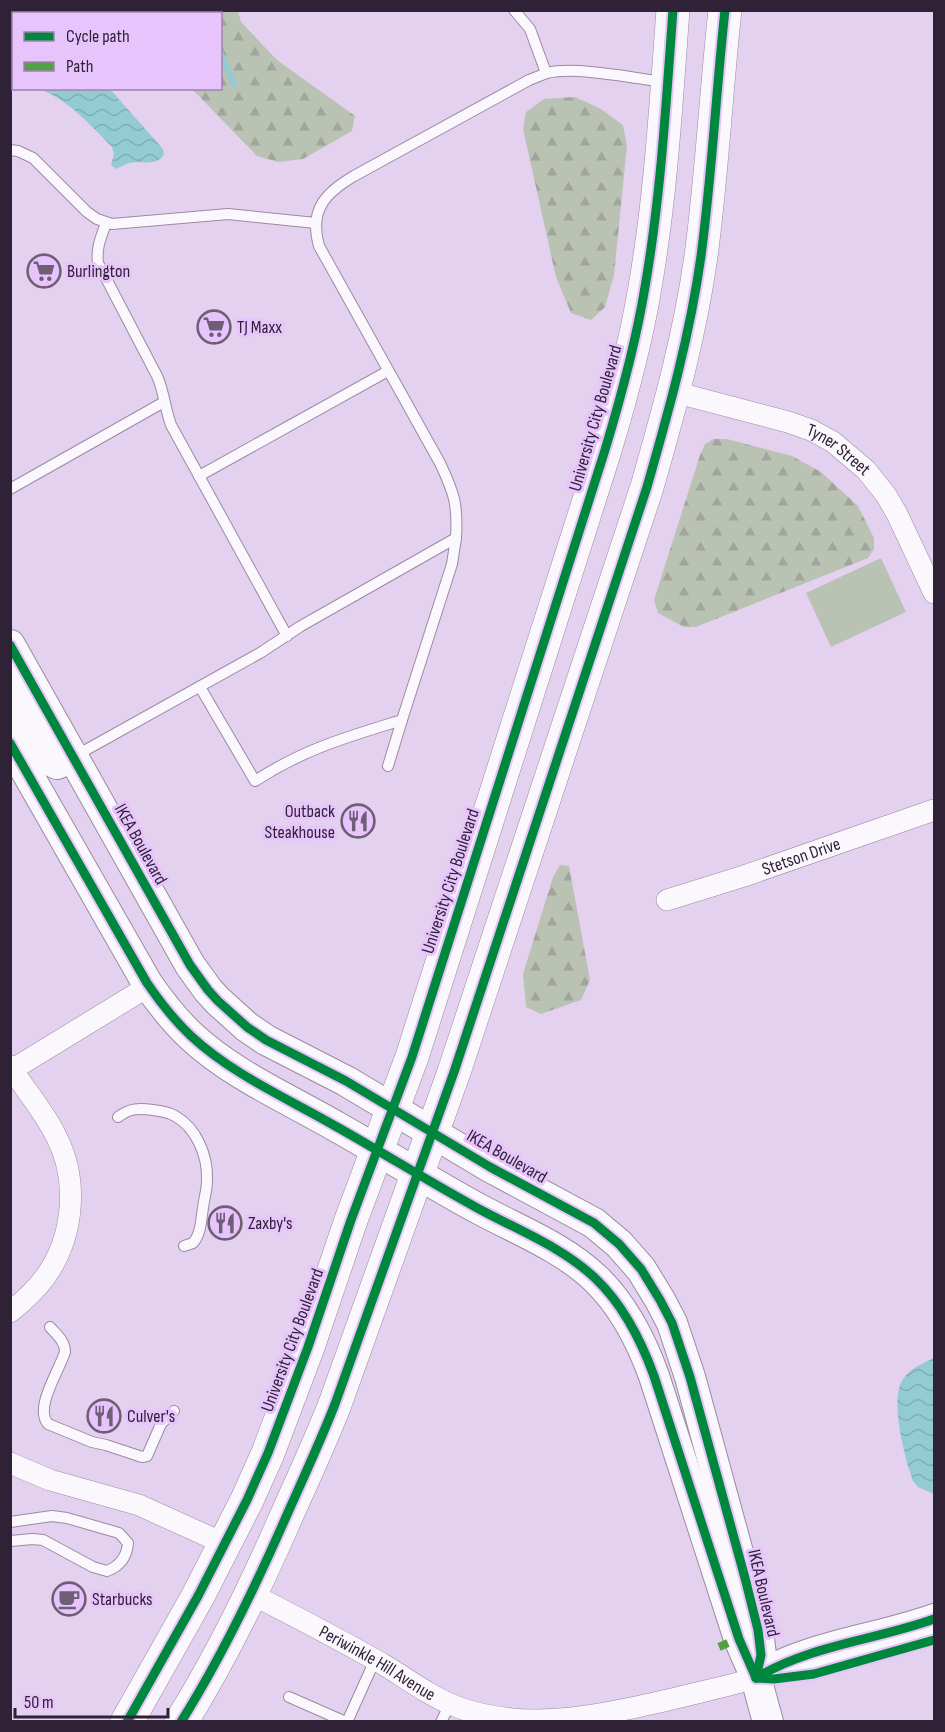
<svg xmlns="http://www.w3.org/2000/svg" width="945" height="1732" font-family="'Sofia Sans Condensed',sans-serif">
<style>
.forest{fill:url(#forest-firs)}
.green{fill:#bac2b4}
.water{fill:url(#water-waves)}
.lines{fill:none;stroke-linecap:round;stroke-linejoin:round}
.stream{stroke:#93cbd2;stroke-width:6}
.lane-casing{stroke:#998ba1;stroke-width:12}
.street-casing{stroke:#998ba1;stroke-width:22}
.secondary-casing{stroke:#998ba1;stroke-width:32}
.primary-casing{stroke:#998ba1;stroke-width:34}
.lane{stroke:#fbf8fd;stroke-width:10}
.street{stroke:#fbf8fd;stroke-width:21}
.secondary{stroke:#fbf8fd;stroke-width:30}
.primary{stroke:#fbf8fd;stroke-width:33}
.quiet{stroke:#52a245;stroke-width:8;stroke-dasharray:15 8;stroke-linecap:butt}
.cycleway-casing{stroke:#e8c4fc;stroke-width:13}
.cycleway{stroke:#00873e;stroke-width:9}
.labels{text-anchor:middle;stroke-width:6;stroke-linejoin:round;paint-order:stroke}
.poi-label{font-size:18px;fill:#2f2237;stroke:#e8c4fc;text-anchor:start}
.street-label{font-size:18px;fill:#2f2237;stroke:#e8c4fc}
</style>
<defs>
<pattern id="forest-firs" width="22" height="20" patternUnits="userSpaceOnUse" patternTransform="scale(1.5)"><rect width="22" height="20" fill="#bac2b4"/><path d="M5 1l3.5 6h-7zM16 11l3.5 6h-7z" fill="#a0a69b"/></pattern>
<pattern id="water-waves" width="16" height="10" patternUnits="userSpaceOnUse" patternTransform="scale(1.5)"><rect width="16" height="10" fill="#93cbd2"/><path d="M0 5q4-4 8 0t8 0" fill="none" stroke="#7faeb5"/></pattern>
</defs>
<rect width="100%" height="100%" fill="#e4d1ef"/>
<!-- forest -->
<g class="forest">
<path d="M119,11H238L241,22L277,60L355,116L352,131L303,159L279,162L257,156L192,89L220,88V14H122Z"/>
<path d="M575,97L601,109L623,125L627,146L614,275L605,307L591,320L571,313L556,277L523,129L526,112L544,99Z"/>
<path d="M713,439H727L792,456L821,472L858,506L874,538V549L868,558L696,627H684L658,613L654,600L700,455L705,444Z"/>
<path d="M560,865L569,866L590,980L581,1000L541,1014L526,1007L523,974L553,877Z"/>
</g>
<!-- green -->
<path class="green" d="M881,558L906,612L831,647L806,593Z"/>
<!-- water -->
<g class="water">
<path d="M39,89H110L163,149L164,154C157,168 139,159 126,164C123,165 120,167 117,169L113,167L111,164L114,154L112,147C90,125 68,99 39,89Z"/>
<path d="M934,1358V1494L918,1487L913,1481C905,1459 889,1399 903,1379C911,1368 923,1363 934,1358Z"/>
</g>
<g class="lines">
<!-- stream -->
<g class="stream">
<path d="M182,10L188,14"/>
<path d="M220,52L234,84"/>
</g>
<defs>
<g id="lane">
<path d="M514,10L530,29L546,73"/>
<path d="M10,150L18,151L33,158L87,212L97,219L112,224L228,214L316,223"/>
<path d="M106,223C101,237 96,248 98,263L157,376C164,391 165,409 171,425L287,636"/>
<path d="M199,476L388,371"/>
<path d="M10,489L164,402"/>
<path d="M200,687L255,781C304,749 347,737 402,720L452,564L456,538"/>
<path d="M75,756L260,653L301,626L456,538C458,504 454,493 440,463L319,246C309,210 325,193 354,176L529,80C535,78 541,75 547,73C576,66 633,78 664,82"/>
<path d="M388,766L402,720"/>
<path d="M118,1117C130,1108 139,1108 153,1110C161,1111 169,1112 175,1116C197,1128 208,1157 207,1180C207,1190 204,1199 203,1208C201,1220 201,1234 193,1243L184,1246"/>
<path d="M50,1327C57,1335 65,1341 65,1352C59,1371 34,1408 48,1424L92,1442L106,1445L142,1457L147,1456L161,1424L174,1411"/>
<path d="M10,1522L52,1516L67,1518L119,1533L128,1543C127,1556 120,1566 107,1571L93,1567L43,1540L33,1539L10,1541"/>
<path d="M289,1697L346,1722"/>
<path d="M347,1722L375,1660"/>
<path d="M441,1722L450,1704"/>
</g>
<g id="street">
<path id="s1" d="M674,392L788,422L811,430L833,442L866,470L886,495L897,514L934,593"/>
<path id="s2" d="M667,900L744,876L934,810"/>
<path d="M10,1066C25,1090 44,1111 56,1136C79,1180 74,1236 46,1276C36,1290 24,1301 10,1312"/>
<path d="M10,1071L149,986"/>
<path d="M10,1463L50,1480L139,1505L225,1544"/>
<path id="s3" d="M251,1594C295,1616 338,1639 381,1663C406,1678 432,1698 460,1708C529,1732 604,1715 672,1699C700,1692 728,1686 756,1678"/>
</g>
<g id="secondary">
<path d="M10,645L190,965L208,990L218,1001L247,1027L266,1040L346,1081L490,1167L594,1223L619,1244L641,1269L660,1300L672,1323L690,1377L745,1578L758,1630L761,1655L756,1678"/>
<path d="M10,695L47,759L57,764L74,757"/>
<path d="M10,743L147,983C160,1002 174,1020 191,1036C233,1075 287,1098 337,1127C385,1154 431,1183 479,1209C518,1230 564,1248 596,1279C624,1306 641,1340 654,1376L739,1639L756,1678L768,1722"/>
<path d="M756,1678C810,1645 876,1640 934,1619"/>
</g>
<g id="primary">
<path d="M127,1722L198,1596L247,1500L268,1453L308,1347L351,1220L412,1057L605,450C621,397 636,342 645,287C661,195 666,103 673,10"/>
<path d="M181,1722C221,1658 252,1594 282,1526C300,1485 319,1445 335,1404L454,1072L647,487C669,410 690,335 701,256C712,174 716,92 725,10"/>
</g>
</defs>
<!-- lane casing -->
<use href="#lane" class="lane-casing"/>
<!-- street casing -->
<use href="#street" class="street-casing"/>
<!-- secondary casing -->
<use href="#secondary" class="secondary-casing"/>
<!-- primary casing -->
<use href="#primary" class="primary-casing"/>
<!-- lane -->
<use href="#lane" class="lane"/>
<!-- street -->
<use href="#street" class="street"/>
<!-- secondary -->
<use href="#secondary" class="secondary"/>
<!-- primary -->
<use href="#primary" class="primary"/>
<!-- quiet -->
<path class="quiet" d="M719,1647L728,1643"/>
<defs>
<g id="cycleway">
<path d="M10,645L190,965L208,990L218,1001L247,1027L266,1040L346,1081L490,1167L594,1223L619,1244L641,1269L660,1300L672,1323L690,1377L745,1578L758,1630L761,1655L756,1678"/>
<path d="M10,743L147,983C160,1002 174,1020 191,1036C233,1075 287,1098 337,1127C385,1154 431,1183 479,1209C518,1230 564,1248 596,1279C624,1306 641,1340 654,1376L739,1639L756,1678"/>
<path d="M756,1678C810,1645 876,1640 934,1619"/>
<path d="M756,1678L774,1679L814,1674L934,1640"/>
<path d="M127,1722L198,1596L247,1500L268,1453L308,1347L351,1220L412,1057L605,450C621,397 636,342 645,287C661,195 666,103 673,10"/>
<path d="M181,1722C221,1658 252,1594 282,1526C300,1485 319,1445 335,1404L454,1072L647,487C669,410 690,335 701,256C712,174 716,92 725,10"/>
</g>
</defs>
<!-- cycleway casing -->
<use href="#cycleway" class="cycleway-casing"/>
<!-- cycleway -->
<use href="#cycleway" class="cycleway"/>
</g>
<!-- icons -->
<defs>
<symbol id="supermarket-ring" viewBox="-11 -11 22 22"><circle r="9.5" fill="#e8c4fc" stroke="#6e5f77" stroke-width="1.5"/><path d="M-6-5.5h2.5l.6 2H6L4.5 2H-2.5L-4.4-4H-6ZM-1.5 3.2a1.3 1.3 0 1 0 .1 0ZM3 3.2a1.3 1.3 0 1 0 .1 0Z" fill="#6e5f77"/></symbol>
<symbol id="restaurant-ring" viewBox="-11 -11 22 22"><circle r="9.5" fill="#e8c4fc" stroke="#6e5f77" stroke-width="1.5"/><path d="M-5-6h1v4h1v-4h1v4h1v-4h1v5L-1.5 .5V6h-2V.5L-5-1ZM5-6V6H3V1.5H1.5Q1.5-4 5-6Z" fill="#6e5f77"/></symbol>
<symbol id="cafe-ring" viewBox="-11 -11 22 22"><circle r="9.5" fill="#e8c4fc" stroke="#6e5f77" stroke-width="1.5"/><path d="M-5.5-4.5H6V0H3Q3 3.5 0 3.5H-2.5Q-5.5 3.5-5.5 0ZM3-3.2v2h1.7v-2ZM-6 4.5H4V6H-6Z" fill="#6e5f77"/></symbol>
</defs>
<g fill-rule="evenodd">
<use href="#supermarket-ring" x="25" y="252" width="38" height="38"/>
<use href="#supermarket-ring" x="195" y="308" width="38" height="38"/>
<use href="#restaurant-ring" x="339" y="802" width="38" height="38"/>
<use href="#restaurant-ring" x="206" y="1204" width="38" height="38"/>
<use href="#restaurant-ring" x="85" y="1397" width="38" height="38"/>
<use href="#cafe-ring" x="50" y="1580" width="38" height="38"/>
</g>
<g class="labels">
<!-- poi labels -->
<g class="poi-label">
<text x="67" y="277">Burlington</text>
<text x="237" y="333">TJ Maxx</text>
<text x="335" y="817" text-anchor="end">Outback<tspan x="335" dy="21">Steakhouse</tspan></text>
<text x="248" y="1229">Zaxby's</text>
<text x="127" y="1422">Culver's</text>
<text x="92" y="1605">Starbucks</text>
</g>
<!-- street labels -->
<g class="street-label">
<text transform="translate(595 418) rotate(-74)" y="6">University City Boulevard</text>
<text dy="6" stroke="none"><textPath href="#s1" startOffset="176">Tyner Street</textPath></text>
<text transform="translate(141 844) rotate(61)" y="6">IKEA Boulevard</text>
<text dy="6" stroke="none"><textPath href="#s2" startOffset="141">Stetson Drive</textPath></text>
<text transform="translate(450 881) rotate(-72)" y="6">University City Boulevard</text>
<text transform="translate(507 1156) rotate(30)" y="6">IKEA Boulevard</text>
<text transform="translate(292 1340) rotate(-70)" y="6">University City Boulevard</text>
<text transform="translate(764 1593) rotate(77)" y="6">IKEA Boulevard</text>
<text dy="6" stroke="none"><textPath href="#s3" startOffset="144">Periwinkle Hill Avenue</textPath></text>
</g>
</g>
<!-- border -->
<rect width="945" height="1732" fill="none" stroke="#2f2237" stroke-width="24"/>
<!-- legend -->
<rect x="12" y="12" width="210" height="78" fill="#e8c4fc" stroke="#9e83ad" stroke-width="1.5"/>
<rect x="24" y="32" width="30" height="9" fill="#00873e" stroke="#9e83ad" stroke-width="1.5"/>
<text x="66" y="42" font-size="18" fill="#2f2237">Cycle path</text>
<rect x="24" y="62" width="30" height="9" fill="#52a245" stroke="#9e83ad" stroke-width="1.5"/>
<text x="66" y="72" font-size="18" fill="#2f2237">Path</text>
<!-- scale -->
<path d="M15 1708v9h153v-9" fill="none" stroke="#2f2237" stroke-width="3"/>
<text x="24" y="1708" font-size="18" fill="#2f2237" stroke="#e8c4fc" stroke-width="4.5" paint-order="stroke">50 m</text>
</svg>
